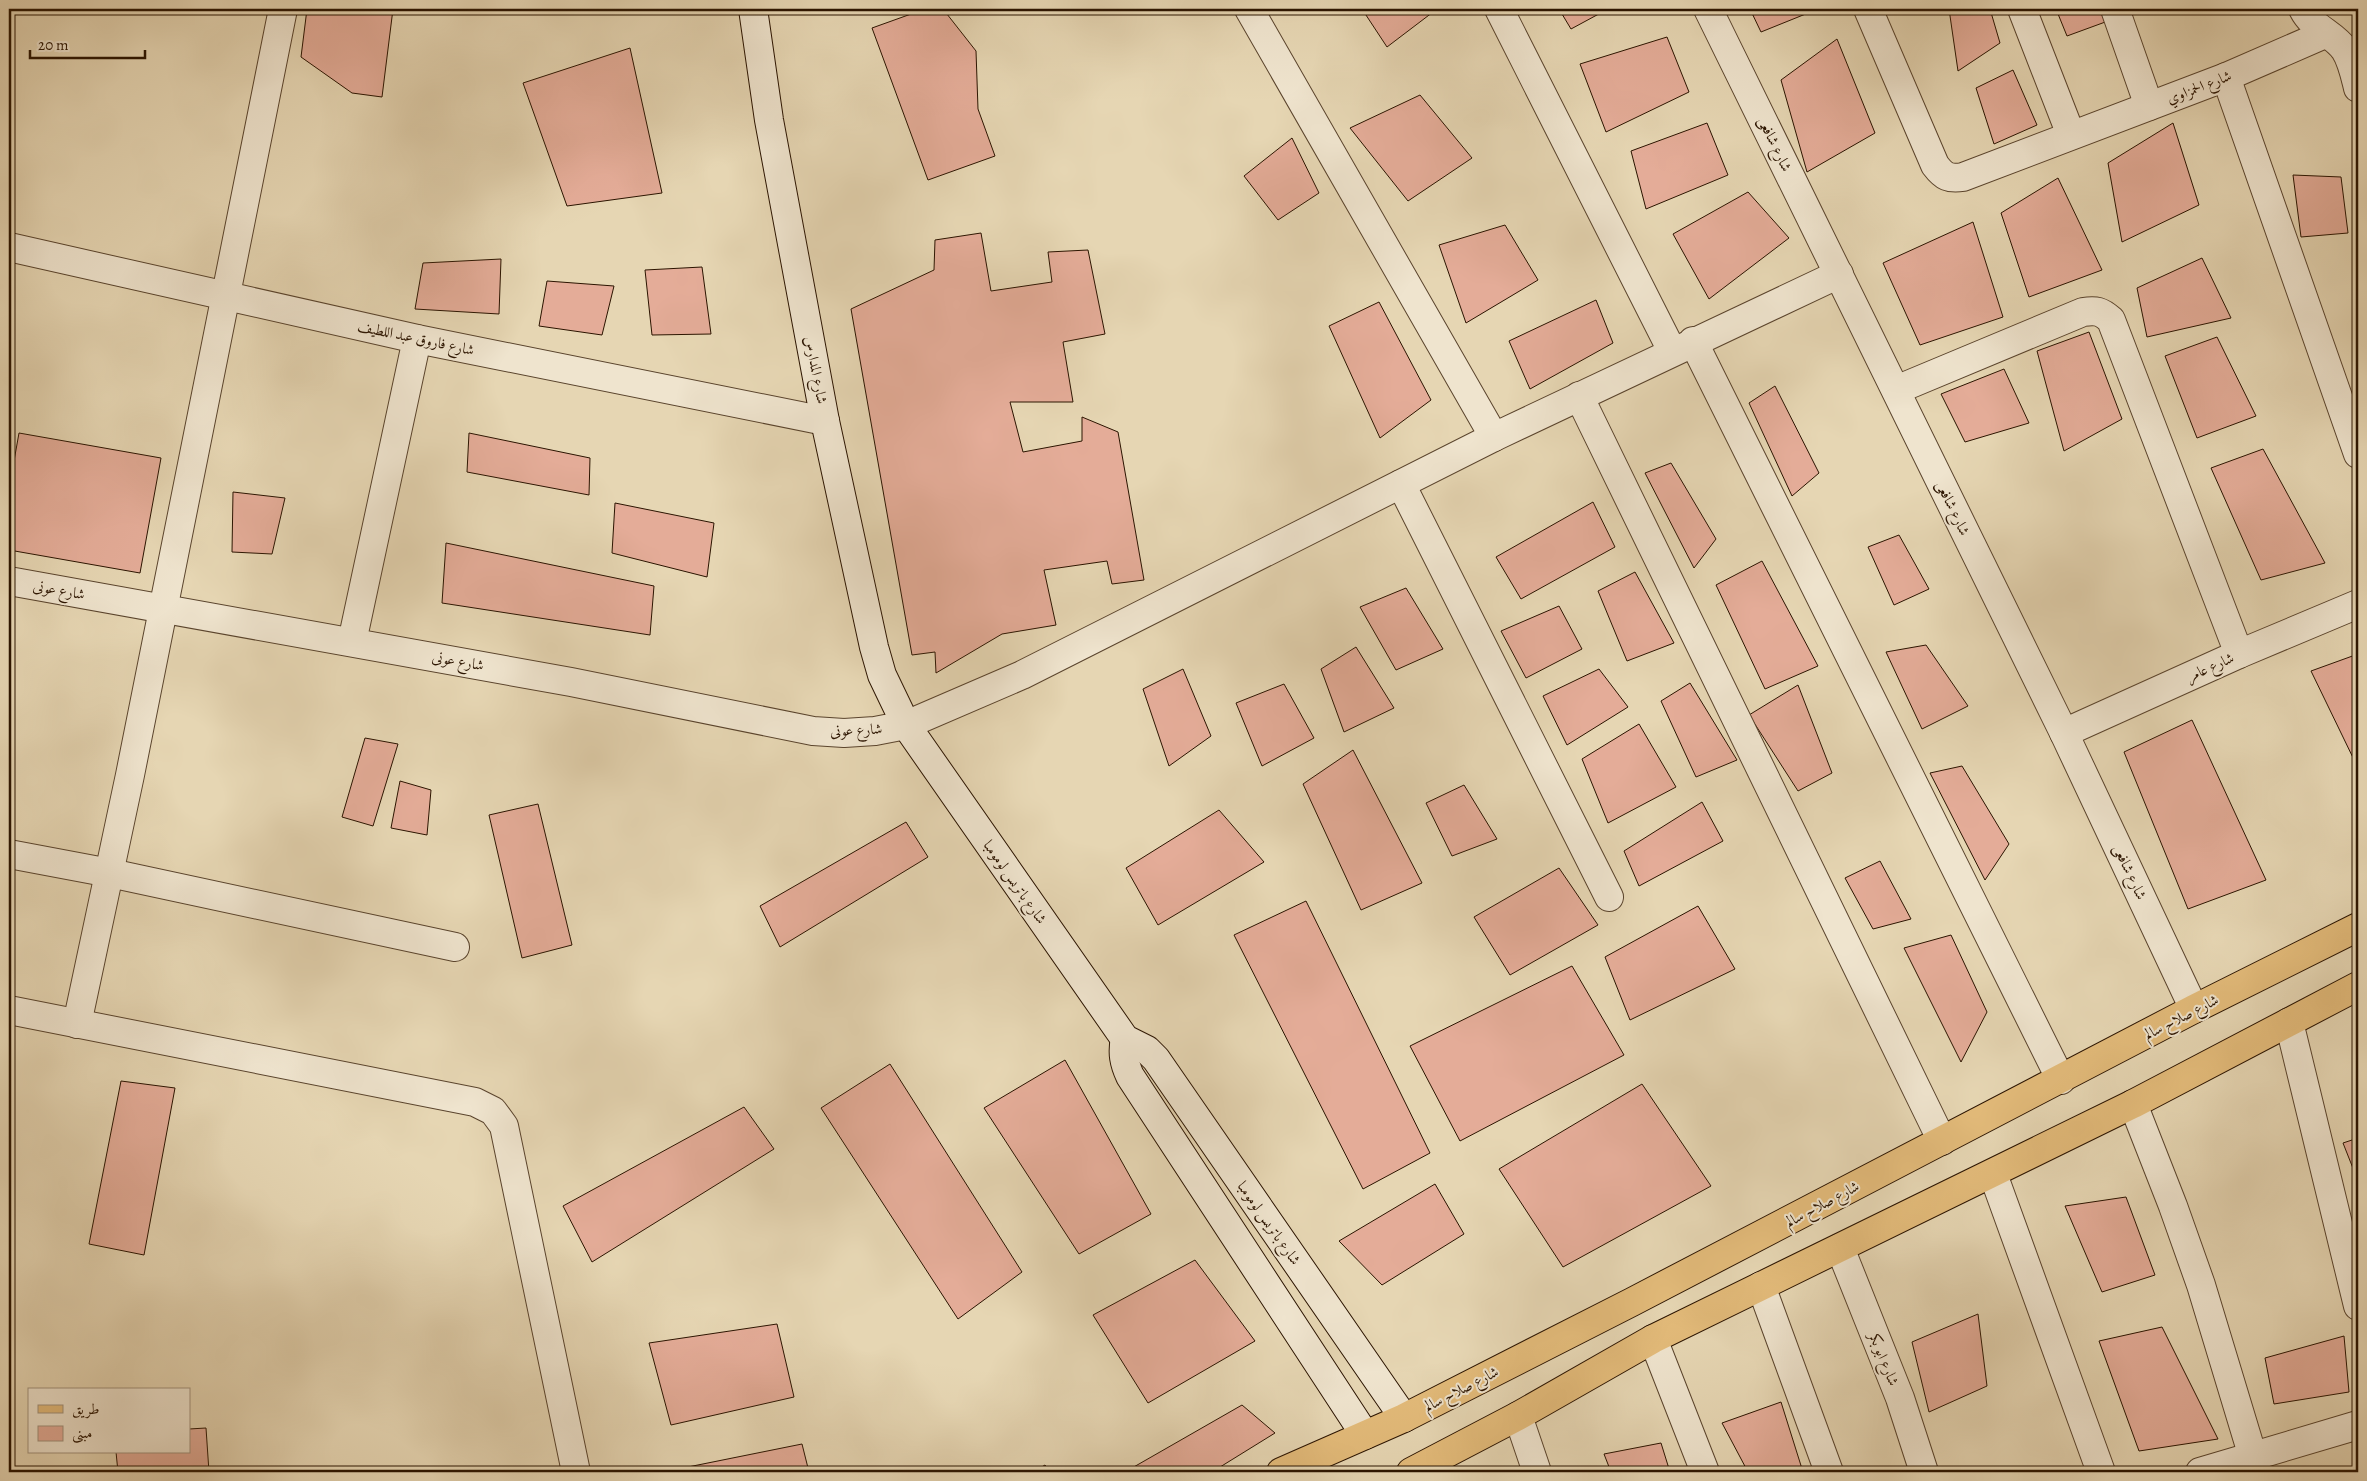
<svg xmlns="http://www.w3.org/2000/svg" width="2367" height="1481" font-family="Alegreya,Amiri,serif">
<style>
.building{fill:#e4ac98;stroke:#2b1400}
.lines{fill:none;stroke-linecap:round;stroke-linejoin:round}
.street-casing{stroke:#5a442d;stroke-width:30}
.secondary-casing{stroke:#2b1400;stroke-width:30}
.primary-casing{stroke:#2b1400;stroke-width:30}
.street{stroke:#efe4ce;stroke-width:28}
.secondary{stroke:#efe4ce;stroke-width:28}
.primary{stroke:#e3bb7a;stroke-width:28}
.labels{text-anchor:middle;stroke-width:4;stroke-linejoin:round;paint-order:stroke}
.street-label{font-size:15px;fill:#2b1400;stroke:#efe4ce}
</style>
<rect width="100%" height="100%" fill="#e6d6b3"/>
<filter id="stains"><feTurbulence type="fractalNoise" baseFrequency=".004" numOctaves="4"/><feColorMatrix values="0 0 0 0 .2 0 0 0 0 .09 0 0 0 0 .02 0 0 0 .5 -.17"/></filter>
<radialGradient id="worn" r=".72"><stop offset=".6" stop-color="#630" stop-opacity="0"/><stop offset="1" stop-color="#630" stop-opacity=".3"/></radialGradient>
<!-- building -->
<g class="building">
<path d="M307,9H393L382,97L352,93L301,57Z"/>
<path d="M925,9H943L976,51L978,109L995,156L928,180L872,28Z"/>
<path d="M1362,9H1437L1387,47Z"/>
<path d="M1559,9H1608L1571,29Z"/>
<path d="M1750,9H1818L1761,32Z"/>
<path d="M1949,9H1990L2000,43L1958,71Z"/>
<path d="M2056,9H2102L2108,21L2067,36Z"/>
<path d="M1667,37L1689,92L1606,132L1580,64Z"/>
<path d="M1837,39L1875,133L1807,172L1781,80Z"/>
<path d="M630,48L662,193L567,206L523,83Z"/>
<path d="M2013,70L2037,125L1994,144L1976,88Z"/>
<path d="M1420,95L1472,158L1408,201L1350,128Z"/>
<path d="M1707,123L1728,175L1646,209L1631,151Z"/>
<path d="M2173,123L2199,205L2122,242L2108,163Z"/>
<path d="M1292,138L1319,193L1278,220L1244,176Z"/>
<path d="M2293,175L2341,177L2348,233L2301,237Z"/>
<path d="M2058,178L2102,270L2029,297L2001,213Z"/>
<path d="M1748,192L1789,238L1709,299L1673,234Z"/>
<path d="M1973,222L2003,317L1920,345L1883,263Z"/>
<path d="M1505,225L1538,280L1466,323L1439,245Z"/>
<path d="M981,233L991,291L1052,282L1048,252L1088,250L1105,334L1063,342L1073,402H1010L1023,452L1082,441V417L1118,432L1144,580L1112,584L1107,561L1044,570L1056,625L1002,634L936,673L935,652L912,655L851,309L934,270L935,240Z"/>
<path d="M2202,258L2231,318L2147,337L2137,288Z"/>
<path d="M501,259L499,314L415,309L423,263Z"/>
<path d="M702,267L711,334L652,335L645,270Z"/>
<path d="M547,281L614,286L602,335L539,326Z"/>
<path d="M1596,300L1613,343L1530,389L1509,341Z"/>
<path d="M1379,302L1431,400L1380,438L1329,326Z"/>
<path d="M2089,332L2122,419L2064,451L2037,351Z"/>
<path d="M2217,337L2256,416L2197,438L2165,356Z"/>
<path d="M2004,369L2029,423L1965,442L1941,394Z"/>
<path d="M1775,386L1819,473L1792,496L1749,403Z"/>
<path d="M19,433L161,458L140,573L9,550V489Z"/>
<path d="M469,433L590,458L589,495L467,472Z"/>
<path d="M2263,449L2325,563L2261,580L2211,468Z"/>
<path d="M1671,463L1716,539L1694,568L1645,473Z"/>
<path d="M233,492L285,498L272,554L232,552Z"/>
<path d="M1593,502L1615,547L1521,599L1496,557Z"/>
<path d="M615,503L714,523L707,577L612,553Z"/>
<path d="M1899,535L1929,589L1894,605L1868,547Z"/>
<path d="M446,543L654,586L650,635L442,603Z"/>
<path d="M1762,561L1818,666L1765,689L1716,585Z"/>
<path d="M1635,572L1674,643L1627,661L1598,591Z"/>
<path d="M1406,588L1443,649L1396,670L1360,607Z"/>
<path d="M1559,606L1582,649L1526,678L1501,631Z"/>
<path d="M1926,645L1968,706L1922,729L1886,652Z"/>
<path d="M1356,647L1394,708L1344,732L1321,669Z"/>
<path d="M2358,654V768L2311,671Z"/>
<path d="M1183,669L1211,736L1169,766L1143,689Z"/>
<path d="M1599,669L1628,707L1567,745L1543,696Z"/>
<path d="M1690,683L1737,760L1696,777L1661,701Z"/>
<path d="M1284,684L1314,738L1262,766L1236,703Z"/>
<path d="M1798,685L1832,773L1798,791L1749,715Z"/>
<path d="M2192,720L2266,880L2188,909L2124,752Z"/>
<path d="M1639,724L1676,787L1608,823L1582,759Z"/>
<path d="M365,738L398,744L373,826L342,817Z"/>
<path d="M1353,750L1422,883L1361,910L1303,784Z"/>
<path d="M1962,766L2009,844L1985,880L1930,773Z"/>
<path d="M400,781L431,790L427,835L391,828Z"/>
<path d="M1464,785L1497,839L1452,856L1426,803Z"/>
<path d="M1702,802L1723,841L1639,886L1624,851Z"/>
<path d="M538,804L572,945L522,958L489,815Z"/>
<path d="M1219,810L1264,862L1158,925L1126,868Z"/>
<path d="M906,822L928,857L780,947L760,906Z"/>
<path d="M1880,861L1911,919L1873,929L1845,878Z"/>
<path d="M1559,868L1598,925L1510,975L1474,917Z"/>
<path d="M1306,901L1430,1153L1363,1189L1234,935Z"/>
<path d="M1698,906L1735,969L1630,1020L1605,957Z"/>
<path d="M1951,935L1987,1012L1961,1062L1904,948Z"/>
<path d="M1572,966L1624,1055L1460,1141L1410,1046Z"/>
<path d="M1065,1060L1151,1214L1079,1254L984,1108Z"/>
<path d="M890,1064L1022,1272L958,1319L821,1108Z"/>
<path d="M121,1081L175,1088L144,1255L89,1244Z"/>
<path d="M1642,1084L1711,1186L1563,1267L1499,1169Z"/>
<path d="M744,1107L774,1149L592,1262L563,1206Z"/>
<path d="M2358,1138V1181L2343,1143Z"/>
<path d="M1435,1184L1464,1234L1382,1285L1339,1241Z"/>
<path d="M2126,1197L2155,1275L2102,1292L2065,1206Z"/>
<path d="M1195,1260L1255,1341L1148,1403L1093,1315Z"/>
<path d="M1978,1314L1987,1386L1929,1412L1912,1342Z"/>
<path d="M777,1324L794,1397L671,1425L649,1343Z"/>
<path d="M2162,1327L2218,1439L2139,1451L2099,1341Z"/>
<path d="M2344,1336L2349,1392L2274,1404L2265,1358Z"/>
<path d="M1781,1402L1803,1472H1748L1722,1423Z"/>
<path d="M1242,1405L1275,1433L1212,1472H1125Z"/>
<path d="M206,1428L209,1472H118L116,1452H189V1429Z"/>
<path d="M1661,1443L1670,1472H1611L1604,1454Z"/>
<path d="M802,1444L809,1472H679L678,1469Z"/>
<path d="M1045,1465L1050,1472H1033Z"/>
</g>
<g class="lines">
<defs>
<g id="street">
<path d="M1249,9L1494,437"/>
<path d="M1499,9L1672,351"/>
<path d="M1708,9L2064,733L2194,1009"/>
<path d="M1868,9L1935,165C1944,177 1949,179 1963,177L2226,77L2325,34"/>
<path d="M2022,9L2071,135"/>
<path d="M2115,9L2149,106"/>
<path d="M2303,9C2313,29 2333,33 2345,50C2352,61 2355,76 2358,88"/>
<path d="M2226,77L2358,454"/>
<path d="M9,247L417,339L825,421"/>
<path d="M1693,341L2061,1080"/>
<path d="M1896,390L2083,312C2096,310 2101,311 2111,320L2239,654"/>
<path d="M1579,396L1942,1141"/>
<path d="M1401,484L1609,897"/>
<path d="M9,581L571,682L813,731L844,733L875,731L906,725L1022,675L1494,437L1839,274"/>
<path d="M352,642L417,339"/>
<path d="M2064,733L2239,654L2358,604"/>
<path d="M9,854L110,873L455,947"/>
<path d="M9,1010L475,1102L493,1111L504,1126L576,1472"/>
<path d="M2289,1022L2358,1306"/>
<path d="M77,1024L130,775L283,9"/>
<path d="M2133,1104L2173,1206L2201,1285L2253,1457"/>
<path d="M1993,1174L2101,1472"/>
<path d="M1840,1248L1900,1398L1924,1472"/>
<path d="M1761,1286L1829,1472"/>
<path d="M1653,1339L1705,1472"/>
<path d="M1518,1416L1537,1472"/>
<path d="M2200,1472L2358,1425"/>
</g>
<g id="secondary">
<path d="M753,9L769,120L825,421L874,647L882,675L906,725L1125,1039L1147,1050L1156,1059L1404,1418"/>
<path d="M1125,1039C1122,1053 1124,1063 1130,1076L1365,1435"/>
</g>
<g id="primary">
<path d="M1281,1472L1404,1418L1632,1302L2194,1009L2358,927"/>
<path d="M1411,1472L1518,1416L1653,1339L2133,1104L2358,986"/>
</g>
</defs>
<!-- street casing -->
<use href="#street" class="street-casing"/>
<!-- secondary casing -->
<use href="#secondary" class="secondary-casing"/>
<!-- primary casing -->
<use href="#primary" class="primary-casing"/>
<!-- street -->
<use href="#street" class="street"/>
<!-- secondary -->
<use href="#secondary" class="secondary"/>
<!-- primary -->
<use href="#primary" class="primary"/>
</g>
<g class="labels">
<!-- street labels -->
<g class="street-label">
<text transform="translate(2199 87) rotate(-21)" y="5">شارع الحمزاوي</text>
<text transform="translate(1775 144) rotate(64)" y="5">شارع شافعى</text>
<text transform="translate(416 338) rotate(12)" y="5">شارع فاروق عبد اللطيف</text>
<text transform="translate(816 370) rotate(79)" y="5">شارع المدارس</text>
<text transform="translate(1953 508) rotate(64)" y="5">شارع شافعى</text>
<text transform="translate(59 590) rotate(10)" y="5">شارع عونى</text>
<text transform="translate(458 661) rotate(10)" y="5">شارع عونى</text>
<text transform="translate(2210 667) rotate(-24)" y="5">شارع عامر</text>
<text transform="translate(856 730) rotate(-3)" y="5">شارع عونى</text>
<text transform="translate(2130 872) rotate(65)" y="5">شارع شافعى</text>
<text transform="translate(1015 882) rotate(55)" y="5">شارع باتريس لومومبا</text>
<text transform="translate(2181 1017) rotate(-27)" y="5">شارع صلاح سالم</text>
<text transform="translate(1822 1204) rotate(-28)" y="5">شارع صلاح سالم</text>
<text transform="translate(1269 1223) rotate(55)" y="5">شارع باتريس لومومبا</text>
<text transform="translate(1884 1359) rotate(68)" y="5">شارع ابو بكر</text>
<text transform="translate(1461 1389) rotate(-27)" y="5">شارع صلاح سالم</text>
</g>
</g>
<!-- margin -->
<rect width="2367" height="1481" fill="none" stroke="#e6d6b3" stroke-width="30"/>
<rect x="10" y="10" width="2347" height="1461" fill="none" stroke="#2b1400" stroke-width="2.5"/>
<rect x="15" y="15" width="2337" height="1451" fill="none" stroke="#2b1400"/>
<!-- legend -->
<rect x="28" y="1388" width="162" height="65" fill="#efe4ce" stroke="#a1917c"/>
<rect x="38" y="1405" width="25" height="8" fill="#e3bb7a" stroke="#a1917c"/>
<text x="72" y="1414" font-size="15" fill="#2b1400">طريق</text>
<rect x="38" y="1426" width="25" height="15" fill="#e4ac98" stroke="#a1917c"/>
<text x="72" y="1438" font-size="15" fill="#2b1400">مبنى</text>
<!-- scale -->
<path d="M30 50v8h115v-8" fill="none" stroke="#2b1400" stroke-width="2.5"/>
<text x="38" y="50" font-size="15" fill="#2b1400" stroke="#efe4ce" stroke-width="4" paint-order="stroke">20 m</text>
<rect width="100%" height="100%" filter="url(#stains)"/>
<rect width="100%" height="100%" fill="url(#worn)"/>
</svg>
